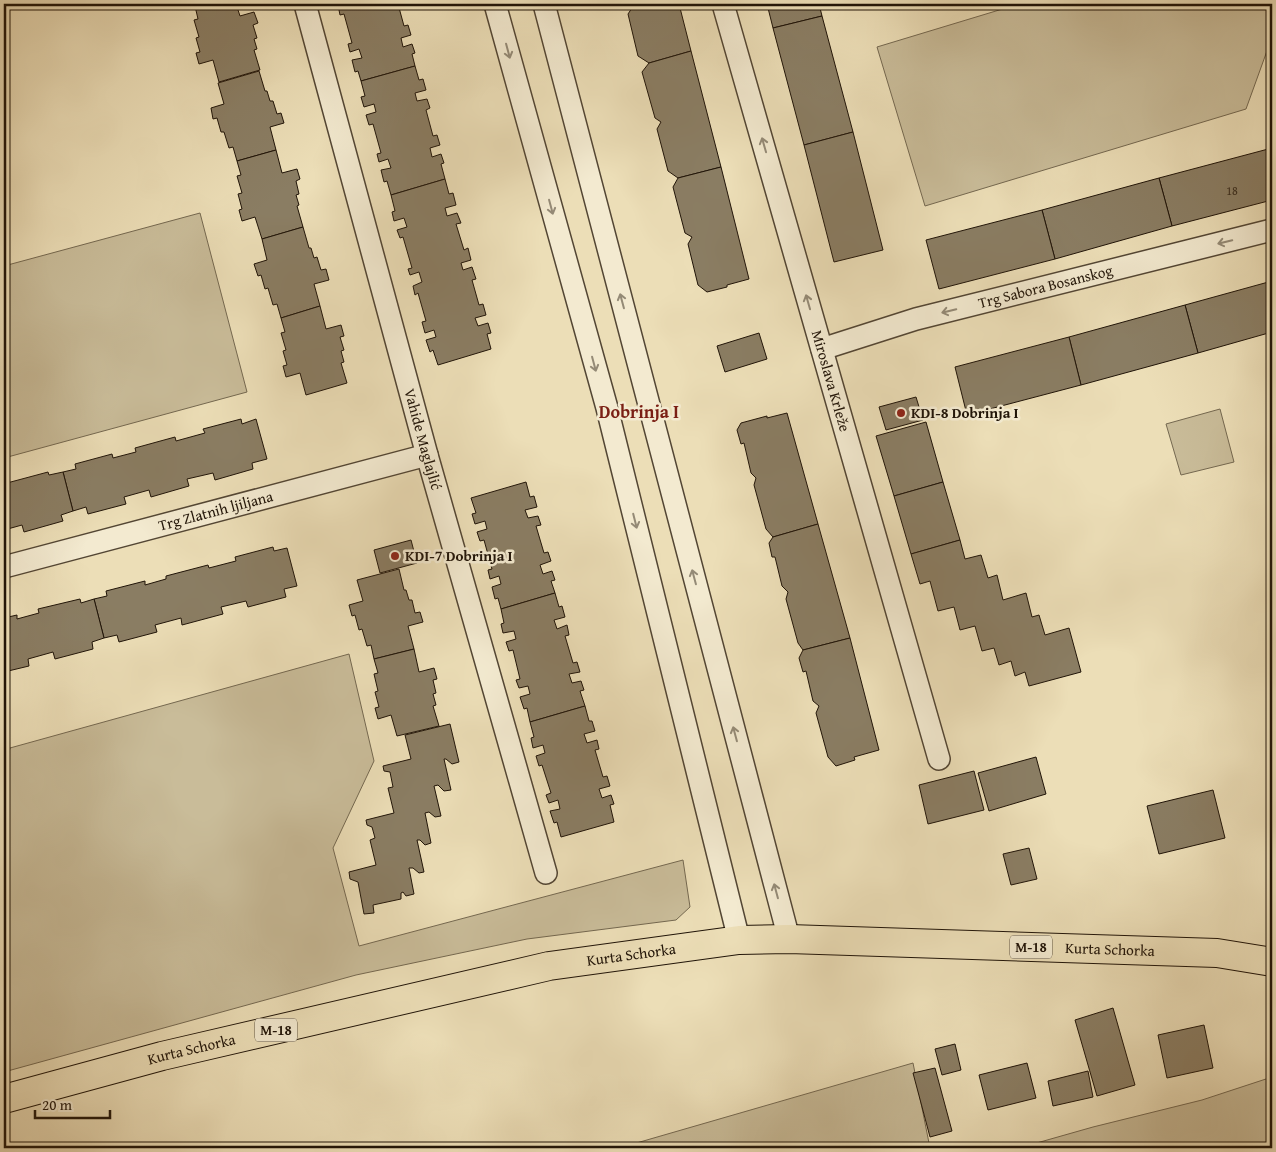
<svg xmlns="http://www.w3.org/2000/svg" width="1276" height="1152" font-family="'Gentium Book Plus',serif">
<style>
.green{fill:#c9bc99;stroke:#746850}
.building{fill:#8a7d63;stroke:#201408}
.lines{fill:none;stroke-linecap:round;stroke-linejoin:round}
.minor-casing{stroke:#534634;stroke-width:24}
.primary-casing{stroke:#201408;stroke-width:30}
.minor{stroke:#f3ead0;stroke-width:21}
.primary{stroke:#ecdeb7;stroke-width:28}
.oneway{stroke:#948a76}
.poi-dot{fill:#8f2418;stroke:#f3ead0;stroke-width:2}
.labels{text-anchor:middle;stroke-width:5;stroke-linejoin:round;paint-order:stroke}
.number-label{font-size:12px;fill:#3a2e1f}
.shield{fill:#f3ead0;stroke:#5f5444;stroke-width:1}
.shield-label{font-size:14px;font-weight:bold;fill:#201408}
.street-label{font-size:15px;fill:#201408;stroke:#f3ead0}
.poi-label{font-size:15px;font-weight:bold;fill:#201408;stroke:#f3ead0;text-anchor:start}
.quarter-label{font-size:18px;font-weight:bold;fill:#7a1f14;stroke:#f3ead0}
</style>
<rect width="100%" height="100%" fill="#ecdeb7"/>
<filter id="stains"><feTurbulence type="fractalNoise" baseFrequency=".004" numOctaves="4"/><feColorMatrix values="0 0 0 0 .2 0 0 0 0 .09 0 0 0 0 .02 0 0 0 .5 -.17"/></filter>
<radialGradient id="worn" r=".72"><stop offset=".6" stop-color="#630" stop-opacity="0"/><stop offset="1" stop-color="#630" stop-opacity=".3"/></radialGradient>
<!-- green -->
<g class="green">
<path d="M1019,4H1267L1272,23V37L1246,109L925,206L877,47Z"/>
<path d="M200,213L247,392L4,458V266Z"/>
<path d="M1220,409L1234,462L1181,475L1166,424Z"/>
<path d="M349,654L374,761L333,848L359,946L683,860L690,907L676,920L527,939L356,975L4,1072V773L10,748Z"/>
<path d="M913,1063L930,1148H634L633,1144Z"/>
<path d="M1272,1077V1148H1019L1093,1127L1202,1100Z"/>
</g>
<!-- building -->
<g class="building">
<path d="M203,4H236L240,16L254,12L258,23L253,25L257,38L254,39L257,49L254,50L260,70L219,82L213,60L199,64L196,53L200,52L196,38L199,37L194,20L198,19L195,6Z"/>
<path d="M343,4H398L404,26L408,25L411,35L401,38L403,47L412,44L415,53L412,54L415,66L361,81L358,71L355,72L352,60L362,58L359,49L350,52L348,44L352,43L344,14L340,15L338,5Z"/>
<path d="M626,4H679L691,51L649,63L638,56L628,14L632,8Z"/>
<path d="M767,4H819L822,16L773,28Z"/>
<path d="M822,16L853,132L804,145L773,28Z"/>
<path d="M691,51L721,167L678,178L668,171L657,129L661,122L655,118L642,72L649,63Z"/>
<path d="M415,66L419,80L423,79L426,90L415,93L417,101L427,99L430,108L426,110L433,136L437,135L440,145L430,148L432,157L441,154L444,163L441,164L445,179L391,195L387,181L384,182L381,170L391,168L388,159L379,162L377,154L381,153L373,124L369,125L366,115L376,112L374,104L364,107L361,97L365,96L361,81Z"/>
<path d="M259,71L265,91H267L270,101H273L277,114L281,113L284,123L270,127L276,150L237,161L233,147L229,148L224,132H221L217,118L213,119L211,108L224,104L218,83Z"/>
<path d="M853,132L883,250L834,262L804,145Z"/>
<path d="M1272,148V200L1172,226L1159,178Z"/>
<path d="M276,150L282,173L297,169L300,179L296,181L299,194L296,195L299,205L297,206L303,227L262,239L255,217L242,221L239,210L242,209L238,194L242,193L237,176L241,175L237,161Z"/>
<path d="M721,167L749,279L727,285V287L707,292L698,285L688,244L692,237L685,233L673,187L678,178Z"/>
<path d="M1159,178L1172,226L1055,259L1042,210Z"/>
<path d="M445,179L449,194L453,193L456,205L445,208L447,216L457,213L461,223L456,224L464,250L468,248L471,260L461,263L463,270L472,267L476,279L472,280L479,305L483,304L486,315L475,318L478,326L488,323L491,333L487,334L491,349L438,365L433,350L430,352L426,340L436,337L434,330L425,333L422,322L426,321L418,293L415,295L413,286L422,282L419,272L410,275L408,269L412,268L403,237L400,238L397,230L407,227L404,218L394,221L392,212L395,211L391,195Z"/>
<path d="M1042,210L1055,259L939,289L926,240Z"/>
<path d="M303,227L309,248H311L314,258L317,257L321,270L326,269L329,280L314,284L320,306L281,318L277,304L273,305L268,288L265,289L261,275L258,276L254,264L267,260L262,239Z"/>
<path d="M1272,281V332L1198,353L1185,305Z"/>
<path d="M1185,305L1198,353L1081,385L1069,337Z"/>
<path d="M320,306L326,329L341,325L344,336L340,337L344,350L341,351L344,362L341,363L347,383L306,395L300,373L286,377L283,366L287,365L283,351L286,350L281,333L285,332L281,318Z"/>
<path d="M759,333L767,359L725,372L717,346Z"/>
<path d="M1069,337L1081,385L967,415L955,367Z"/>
<path d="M916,397L923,420L886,430L879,407Z"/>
<path d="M787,413L818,524L773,537L766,529L754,485L756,478L751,473L744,443L741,444L737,430L741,423L767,416V418Z"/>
<path d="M241,419L242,424L256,419L267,459L252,463L253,469L215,480L213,473L187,479L189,486L151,497L149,490L124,497L126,504L88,514L86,507L73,511L63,472L76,469L75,464L112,454L113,458L136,452L135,448L175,437L176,441L205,433L203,429Z"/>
<path d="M926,422L943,482L894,496L876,436Z"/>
<path d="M48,472L49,475L63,472L73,511L61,515L63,521L24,532L22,525L4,530V488L8,486L7,483Z"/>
<path d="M526,482L530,497L534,496L537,507L525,510L528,518L538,516L541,525L536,526L544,553L548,552L551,561L540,565L543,574L552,571L555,580L551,581L555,593L501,609L498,598L495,599L492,587L501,584L499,576L490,579L488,570L492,569L484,540L480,541L477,532L487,529L485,521L475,524L472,514L476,513L471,498Z"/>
<path d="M943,482L960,540L911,554L894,496Z"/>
<path d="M818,524L850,638L803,650L798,643L786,599L788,592L782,586L775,557H772L769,543L773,537Z"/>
<path d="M411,540L417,563L380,573L374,550Z"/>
<path d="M960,540L965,559L981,555L988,578L997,575L1003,600L1026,593L1032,617L1039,615L1045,635L1069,628L1081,672L1029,686L1025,672L1015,676L1011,661L999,665L994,648L982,651L975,626L960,630L954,607L938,611L930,581L920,584L911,554Z"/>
<path d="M273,547L274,551L287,548L297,586L284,589L286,597L248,607L246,601L221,607L223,614L182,625L181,618L155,625L157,632L119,642L117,635L104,638L94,599L107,596L106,591L145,581V585L166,579V576L208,565L209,568L236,561L235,557Z"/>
<path d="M399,569L404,590H406L409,600H412L415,613L420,612L423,622L408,626L414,649L374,659L371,645L367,646L362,629L359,630L355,615L352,616L349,605L363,601L357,580Z"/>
<path d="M555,593L559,607L562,606L565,617L554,620L557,629L567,625L569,635L565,636L573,663L577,662L580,672L569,674L572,683L581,681L584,690L580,691L585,706L530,722L527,708L524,709L520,697L530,694L528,686L519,688L516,680L520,679L513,650L509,651L506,642L516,639L514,631L503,633L501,624L504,623L501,609Z"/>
<path d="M80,599L81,603L94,599L104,638L92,642L93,649L55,659L53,652L28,659L29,666L4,672V618L17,615V619L39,613L38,609Z"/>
<path d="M850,638L879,750L854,757L855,760L836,766L828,757L816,713L819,706L813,701L806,671L803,672L799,658L803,650Z"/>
<path d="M414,649L419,672L434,668L437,679L433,680L436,693L433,694L436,705L433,706L439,726L397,736L391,715L378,719L375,708L379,707L375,692L378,691L374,674L378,673L374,659Z"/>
<path d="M585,706L589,721H592L595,731L584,734L587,743L597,740L599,749L595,750L603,777L607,776L610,786L599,789L602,798L611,795L614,804L610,805L614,822L561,837L557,822L554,823L550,811L560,809L558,800L549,803L546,795L551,793L542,765L539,766L536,756L545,753L543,745L533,748L531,738L534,737L530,722Z"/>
<path d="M450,724L459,762L452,764L446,759H444L451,790L444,791L438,785L434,786L441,816L435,817L429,812L425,813L431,843L425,845L420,840H417L424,872L419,873L413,868H409L414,894L406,896L403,892L401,893V899L373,905L374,913L364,914L358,882L350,879L349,872L376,865L370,840L375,838L372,827L367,825L366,820L394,813L388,788L393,787L390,772L384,771L383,766L411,759L405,735Z"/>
<path d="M1036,757L1046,794L989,811L978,773Z"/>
<path d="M974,771L984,810L928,824L919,785Z"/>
<path d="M1213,790L1225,838L1159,854L1147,806Z"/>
<path d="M1029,848L1037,879L1011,885L1003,854Z"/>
<path d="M1113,1008L1135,1085L1097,1096L1075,1020Z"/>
<path d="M1204,1025L1213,1068L1167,1078L1158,1035Z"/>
<path d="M955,1044L961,1070L942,1075L935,1049Z"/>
<path d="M1027,1063L1036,1098L988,1110L979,1075Z"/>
<path d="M935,1068L952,1131L930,1137L913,1073Z"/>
<path d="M1088,1071L1093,1097L1053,1106L1048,1081Z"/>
</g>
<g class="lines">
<defs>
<g id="minor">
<path id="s1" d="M305,4L427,455L546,873"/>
<path d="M495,4L607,408L739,940"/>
<path d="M544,4L789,939"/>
<path id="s2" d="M723,4L939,759"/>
<path id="s3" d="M822,349L916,319L1272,230"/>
<path id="s4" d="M4,567L427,455"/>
</g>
<g id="primary">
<path id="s5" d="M4,1099L162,1056L549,966L739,940L789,939L1217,953L1272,962"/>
</g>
</defs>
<!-- minor casing -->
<use href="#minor" class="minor-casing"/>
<!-- primary casing -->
<use href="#primary" class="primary-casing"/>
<!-- minor -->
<use href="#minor" class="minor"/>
<!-- primary -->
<use href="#primary" class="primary"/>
</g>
<!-- one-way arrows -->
<defs><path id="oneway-shaft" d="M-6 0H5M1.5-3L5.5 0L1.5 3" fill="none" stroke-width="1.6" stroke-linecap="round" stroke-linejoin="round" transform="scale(1.25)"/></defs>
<g class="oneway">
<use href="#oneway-shaft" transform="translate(508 51) rotate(75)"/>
<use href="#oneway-shaft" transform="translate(764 145) rotate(-106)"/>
<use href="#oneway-shaft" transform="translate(551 207) rotate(75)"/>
<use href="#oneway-shaft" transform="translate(1225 242) rotate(166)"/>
<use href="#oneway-shaft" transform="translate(622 301) rotate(-105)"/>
<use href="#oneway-shaft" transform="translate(808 302) rotate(-106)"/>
<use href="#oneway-shaft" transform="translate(949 311) rotate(166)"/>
<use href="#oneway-shaft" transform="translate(594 364) rotate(75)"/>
<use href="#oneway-shaft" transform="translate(635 521) rotate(76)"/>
<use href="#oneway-shaft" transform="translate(694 577) rotate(-105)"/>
<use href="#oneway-shaft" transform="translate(735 734) rotate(-105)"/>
<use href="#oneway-shaft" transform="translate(776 891) rotate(-105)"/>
</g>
<!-- markers -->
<g class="poi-dot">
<circle cx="901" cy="413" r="5"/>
<circle cx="395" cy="556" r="5"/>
</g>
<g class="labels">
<!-- number labels -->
<g class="number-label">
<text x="1232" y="195">18</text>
</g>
<!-- shield labels -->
<g class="shield">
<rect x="1010" y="935.5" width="42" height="23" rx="4"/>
<rect x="255" y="1018.5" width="42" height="23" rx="4"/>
</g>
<g class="shield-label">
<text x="1031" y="952">M-18</text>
<text x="276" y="1035">M-18</text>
</g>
<!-- street labels -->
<g class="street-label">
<text dy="5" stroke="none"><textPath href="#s3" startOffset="232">Trg Sabora Bosanskog</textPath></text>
<text dy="5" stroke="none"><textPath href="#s2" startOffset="392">Miroslava Krleže</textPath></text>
<text dy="5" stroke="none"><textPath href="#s1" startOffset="451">Vahide Maglajlić</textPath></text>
<text dy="5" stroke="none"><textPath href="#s4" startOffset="219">Trg Zlatnih ljiljana</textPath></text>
<text dy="5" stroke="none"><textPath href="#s5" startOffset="1124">Kurta Schorka</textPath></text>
<text dy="5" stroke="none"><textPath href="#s5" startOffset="644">Kurta Schorka</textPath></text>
<text dy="5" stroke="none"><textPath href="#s5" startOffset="194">Kurta Schorka</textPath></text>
</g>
<!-- poi labels -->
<g class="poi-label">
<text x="911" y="418">KDI-8 Dobrinja I</text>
<text x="405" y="561">KDI-7 Dobrinja I</text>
</g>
<!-- quarter labels -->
<g class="quarter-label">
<text x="639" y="418">Dobrinja I</text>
</g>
</g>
<!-- margin -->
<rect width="1276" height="1152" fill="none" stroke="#ecdeb7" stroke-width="20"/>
<rect x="5" y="5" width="1266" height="1142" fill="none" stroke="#201408" stroke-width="2.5"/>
<rect x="10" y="10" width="1256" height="1132" fill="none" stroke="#201408"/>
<!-- scale -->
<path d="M35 1110v8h75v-8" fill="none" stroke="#201408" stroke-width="2.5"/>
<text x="42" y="1110" font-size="15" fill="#201408" stroke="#f3ead0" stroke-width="4" paint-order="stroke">20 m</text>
<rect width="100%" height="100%" filter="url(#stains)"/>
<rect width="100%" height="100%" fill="url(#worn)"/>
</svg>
